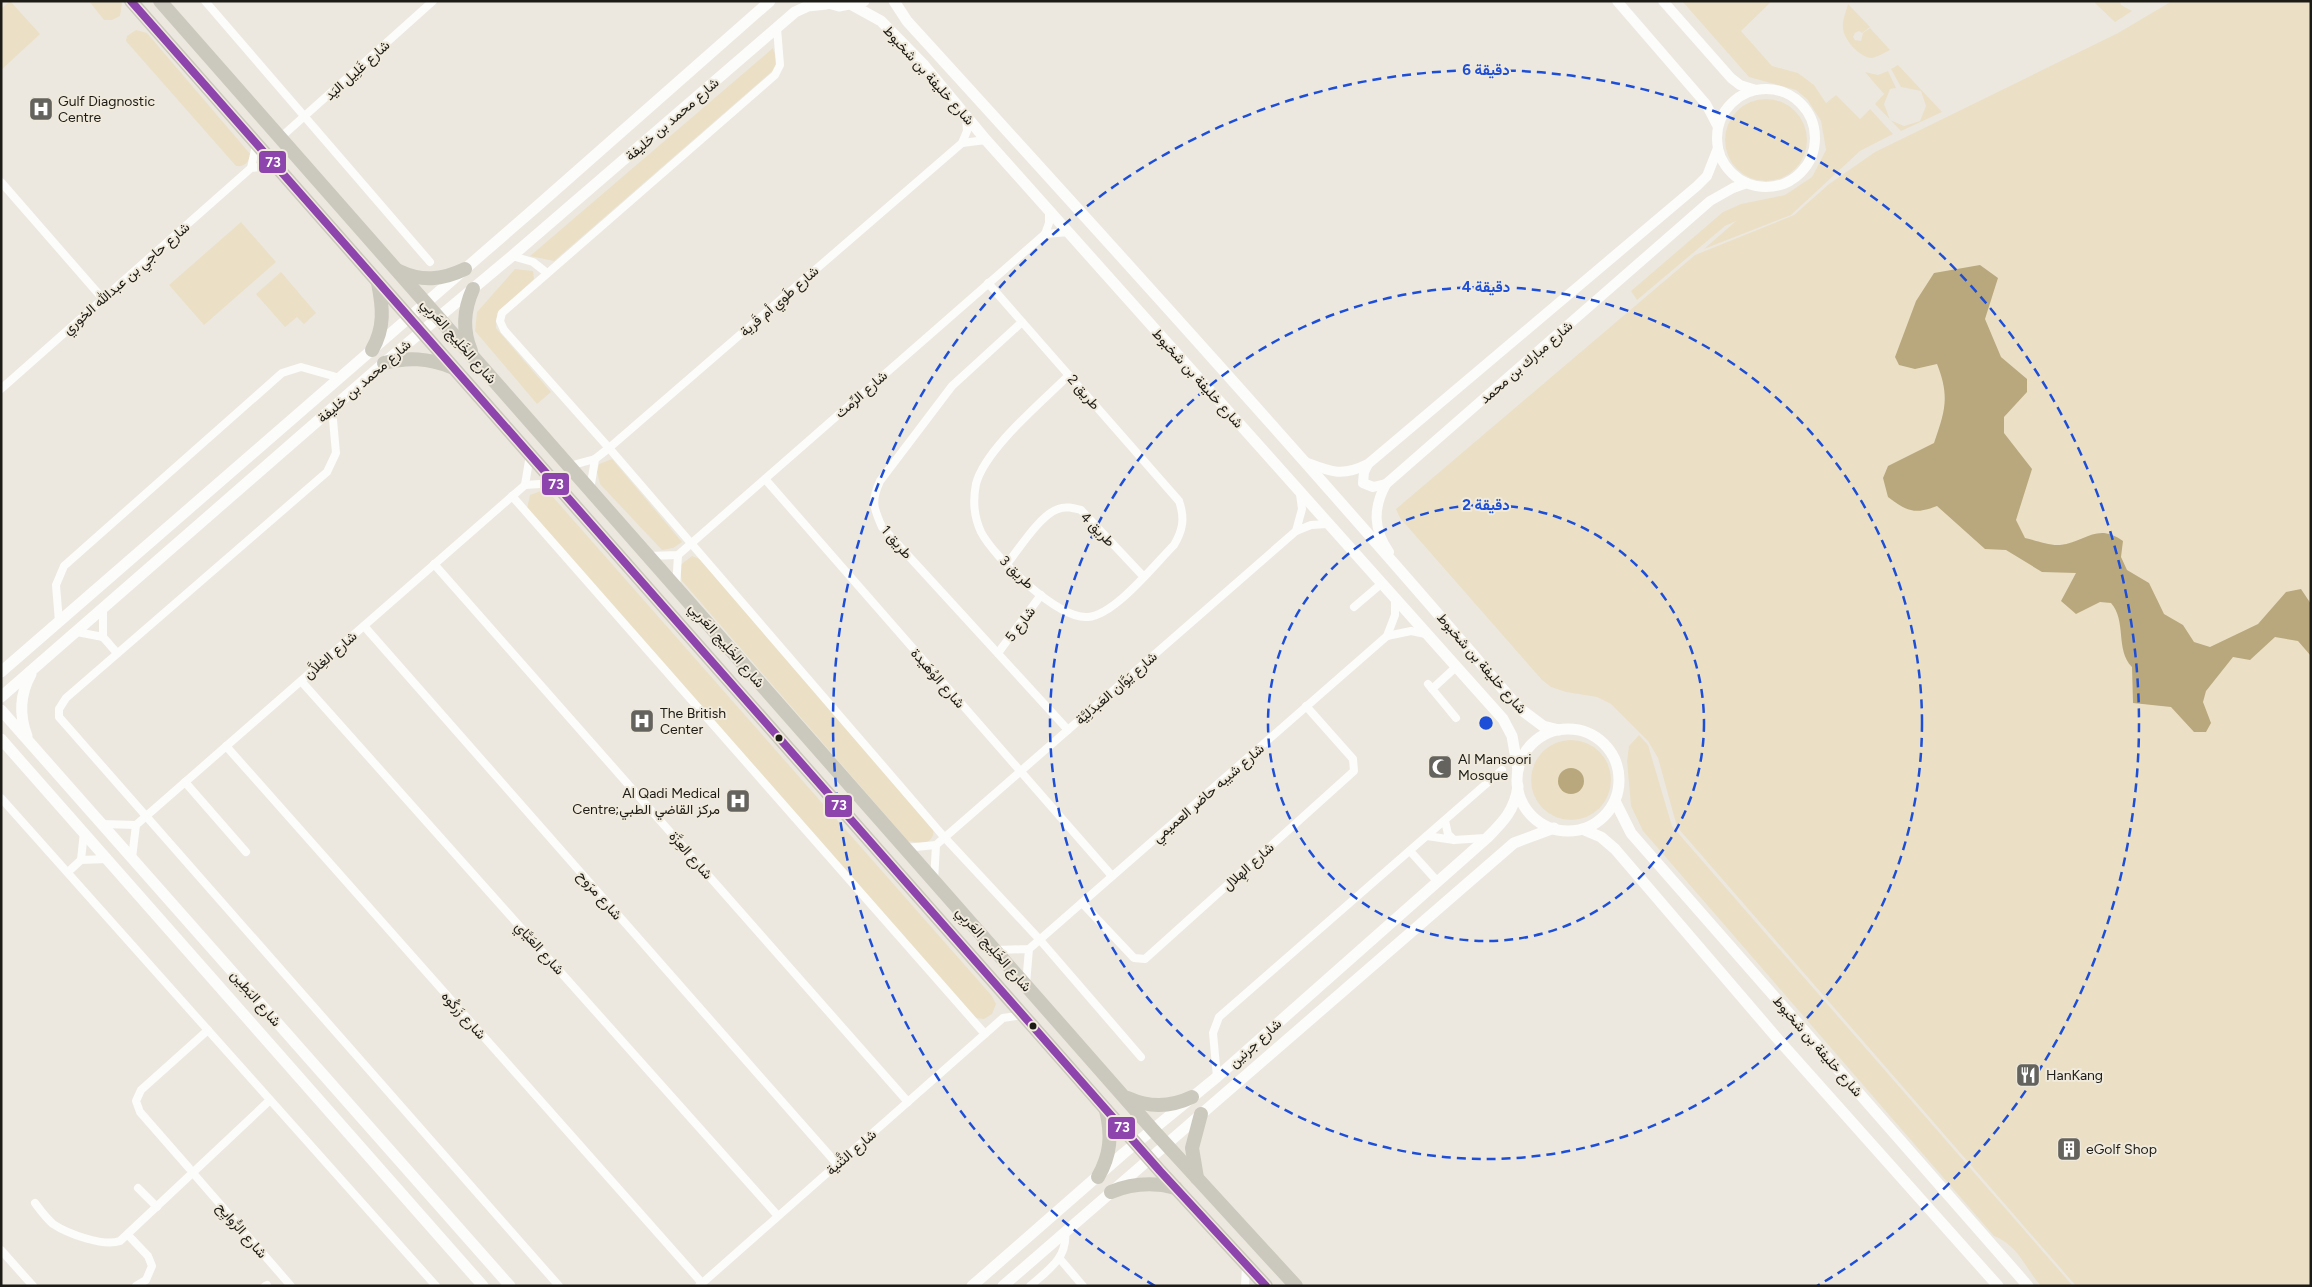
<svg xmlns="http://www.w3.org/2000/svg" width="2312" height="1287" font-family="Figtree,Vazirmatn,sans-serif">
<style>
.green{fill:#ebe0c6}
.water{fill:#b9a87d}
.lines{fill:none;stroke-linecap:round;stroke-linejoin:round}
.minor{stroke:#fcfcfa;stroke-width:8}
.tertiary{stroke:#fcfcfa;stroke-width:10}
.secondary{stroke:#fcfcfa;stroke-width:11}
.trunk{stroke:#cbc8bd;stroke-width:14}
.bus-1-casing{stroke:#f0eadc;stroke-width:11}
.bus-1{stroke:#8e44ad;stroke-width:8}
.ring{fill:none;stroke:#1d4ed8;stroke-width:2.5;stroke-dasharray:9 6}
.bus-dot{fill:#1d1b16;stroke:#f0eadc;stroke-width:2}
.labels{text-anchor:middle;stroke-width:4;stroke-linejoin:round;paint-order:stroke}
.street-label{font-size:14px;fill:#1d1b16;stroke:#f0eadc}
.poi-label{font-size:14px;fill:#1d1b16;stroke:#f0eadc;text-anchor:start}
.centre{fill:#1d4ed8;stroke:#f0eadc;stroke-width:2.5}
.ring-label{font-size:15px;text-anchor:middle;font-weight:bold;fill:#1d4ed8;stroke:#f0eadc;stroke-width:4;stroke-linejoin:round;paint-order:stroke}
.line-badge{stroke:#f0eadc;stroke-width:2}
.badge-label{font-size:14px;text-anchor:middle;font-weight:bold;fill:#fff}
</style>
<rect width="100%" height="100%" fill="#ece8e0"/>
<!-- green -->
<g class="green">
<path d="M10,1L40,34L1,70V9Z"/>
<path d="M89,1H120L122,3L120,16L112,20H104Z"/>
<path d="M1682,1H1772L1741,31L1772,66L1798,73L1814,85L1826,103L1836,95L1860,119L1870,109L1893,134L1860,151L1791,215L1704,249L1736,221L1725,226L1637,300L1631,291L1723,212L1741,204L1785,195L1812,177L1826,150L1821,121L1807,99L1796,90L1749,77Z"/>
<path d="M2096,1H2120L2121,5L2132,11L2115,22L2095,3Z"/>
<path d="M2172,1H2311V1286H2076L1677,827L1658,758L1648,741L1611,704L1597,697L1566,692L1551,687L1542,680L1400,518L1396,509L1695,255L1794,215L1829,184L1875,152L2118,33Z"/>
<path d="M1848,4L1870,27L1862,33L1859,31L1855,33L1853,37L1855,40L1861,41L1863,33L1870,28L1890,50C1885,52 1878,57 1872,58C1860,58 1843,39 1843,28C1842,20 1846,12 1848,4Z"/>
<path d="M136,30L147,33L251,155C247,163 245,167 236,166L126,41L127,36Z"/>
<path d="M773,48L778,66L554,261L530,256Z"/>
<path d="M1898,65L1942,112L1901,131L1875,104L1884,94L1865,72L1878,75L1888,71L1896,88L1890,89L1884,104L1890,120L1904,126L1920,121L1926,106L1921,91L1901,87L1891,69Z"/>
<circle cx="1766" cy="140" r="41"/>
<path d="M241,222L276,262L204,325L169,285Z"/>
<path d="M515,269L533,271L534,279L497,313L496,328L551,392L537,404L475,331L477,312Z"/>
<path d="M281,272L316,313L304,324L297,317L285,327L256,294Z"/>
<path d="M612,459L682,542L673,548L662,550L600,484L597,472L599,464Z"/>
<path d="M546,489L992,996L996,1004L992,1014L984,1019L974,1018L526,513L530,495Z"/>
<path d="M692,556L700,559L932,825C935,835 933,838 925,844L908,841L682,581L679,566Z"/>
<path d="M1639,735L1648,745L1672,826L2073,1286H2041C2024,1267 2020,1247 1994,1236L1643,831L1631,806L1627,761L1629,746Z"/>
<circle cx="1571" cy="780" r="40"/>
</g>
<!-- water -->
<g class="water">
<path d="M1980,265L1998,278L1985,319L2001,357L2027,379V392L2004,417V433L2032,469L2016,520L2025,538C2035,540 2050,546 2060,545C2086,542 2097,522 2123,541L2121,557L2127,570L2149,583L2164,614L2183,625L2194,642L2210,647L2258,624L2286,592L2301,589L2311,604V656L2298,641L2275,637L2250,660L2233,657L2206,691L2203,702L2211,723L2206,732H2194L2171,707L2133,703L2132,667C2115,650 2127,621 2111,603L2100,602L2076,614L2061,601L2076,573L2042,572L2006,550L1985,549L1937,506C1914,515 1907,511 1888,497L1883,478L1888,466L1934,443C1945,411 1950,397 1937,364L1915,369L1899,365L1895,357L1916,301L1934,273Z"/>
<circle cx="1571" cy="781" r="13"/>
</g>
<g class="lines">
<!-- minor -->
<g class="minor">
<path d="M205,1L430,262"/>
<path d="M777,28L780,65L775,75L502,313L500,321L504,330L609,448L945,838L1040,940L1141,1057"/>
<path d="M280,138L433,1"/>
<path d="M962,143L967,131L966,116"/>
<path d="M251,168L256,145"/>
<path d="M1,182L103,299"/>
<path d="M1045,234L1069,232"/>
<path d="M512,256L533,262L547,273"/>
<path d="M988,283L1179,501C1185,518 1183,530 1174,545C1155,564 1115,615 1088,617C1058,620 994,557 981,532C974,517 973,499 976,484C985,449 1043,401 1069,375"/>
<path d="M1022,322L952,386L880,481C871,501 873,507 882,527L1068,730"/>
<path d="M1,389L251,168L276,165"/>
<path d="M332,409L336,453L327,472L66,698L59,709V717L559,1286"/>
<path d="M569,466L595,459L609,448L962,143L986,140"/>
<path d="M765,479L1112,876"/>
<path d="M525,485L530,455"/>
<path d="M590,490L595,459"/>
<path d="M512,496L985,1034"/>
<path d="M1296,531L1302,509L1300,494"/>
<path d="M648,556L678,555L1045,234L1049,223V209"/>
<path d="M434,564L908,1102"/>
<path d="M1007,564C1019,549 1040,515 1058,509C1066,506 1073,508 1081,510L1143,576"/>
<path d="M676,588L678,555"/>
<path d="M1354,607L1381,584"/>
<path d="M103,610V637"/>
<path d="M59,622L56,585L64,566L282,373L301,367L340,378"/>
<path d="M364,626L837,1164"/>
<path d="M77,632L103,637L117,653"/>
<path d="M1387,636L1395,615V600"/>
<path d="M998,653L1041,595"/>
<path d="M301,681L778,1216"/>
<path d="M1428,684L1456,718"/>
<path d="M1432,689L1456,667"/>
<path d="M226,746L702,1283"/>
<path d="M185,782L246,852"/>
<path d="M1,798L436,1286"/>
<path d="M1445,821L1448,834L1454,840"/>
<path d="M102,824L136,825"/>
<path d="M1427,836L1454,840L1485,838"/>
<path d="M905,848L936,845L1296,531L1311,525L1327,524"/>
<path d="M1410,851L1437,881"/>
<path d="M132,858L136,825L525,485L554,483"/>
<path d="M81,860L107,859"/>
<path d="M68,872L81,860L84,832"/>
<path d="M934,881L936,845"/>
<path d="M1082,903L1134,958L1145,959L1354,771L1353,759L1306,706"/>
<path d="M996,950L1029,949L1387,636L1411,631L1426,634"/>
<path d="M1026,984L1029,949"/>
<path d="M1217,1077L1213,1033L1219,1017L1502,770"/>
<path d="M189,1168L140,1112L136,1101L141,1090L208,1030"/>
<path d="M193,1173L291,1286"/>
<path d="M138,1188L157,1207"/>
<path d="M35,1203C41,1211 46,1218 53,1224C68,1234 104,1247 120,1241L270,1100"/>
<path d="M128,1235L148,1256L152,1266L146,1280L136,1286"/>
<path d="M1,1250L33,1286"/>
<path d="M1060,1259L1083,1286"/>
<path d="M265,1286L267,1285"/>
<path d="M699,1286L1003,1018L1023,1015"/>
<path d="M1030,1286C1048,1270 1068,1258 1065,1232"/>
<path d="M1245,1286L1246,1266"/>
</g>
<!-- tertiary -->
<g class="tertiary">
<path d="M1617,1L1706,104L1718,127"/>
<path d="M1663,1L1731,78L1740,85L1756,90"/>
<circle cx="1766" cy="138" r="49"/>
<path d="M1305,462C1331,472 1342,477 1368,464L1697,186L1707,176L1718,148"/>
<path d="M1368,464L1364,472L1363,483L1373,487L1386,484"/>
<path d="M1389,552C1373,529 1373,508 1386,484L1710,201L1733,188L1747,183"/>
</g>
<!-- secondary -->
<g class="secondary">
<path d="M821,1L839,6L864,1"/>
<path d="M894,1L907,21C1114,248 1320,475 1519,708L1543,726L1559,730"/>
<path d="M852,5L881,21L923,64L986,140L1503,719L1512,736L1518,770"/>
<path d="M1,672L534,209L770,1"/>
<path d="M1,697L384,363L512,256L795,12L808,6L826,4"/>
<path d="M1,710L510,1286"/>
<circle cx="1568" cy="780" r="51"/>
<path d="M27,736C19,715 20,694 31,674"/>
<path d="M1,739L483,1286"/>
<path d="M1615,801L1631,833L2028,1286"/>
<path d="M1582,829L1601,837L1615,849L1776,1037L1998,1286"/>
<path d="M972,1286L1124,1153L1217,1077L1487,838C1503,822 1515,810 1518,786"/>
<path d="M1003,1286L1514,843L1554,828"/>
</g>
<!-- trunk -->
<g class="trunk">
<path d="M131,1L1160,1171L1266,1286"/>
<path d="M160,1L1153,1130L1296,1286"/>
<path d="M399,271C422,282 442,280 465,269"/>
<path d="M372,350C385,327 383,308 378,283"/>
<path d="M471,351C462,330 464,309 473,289"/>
<path d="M384,363C408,357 428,358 451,367"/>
<path d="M1128,1098C1150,1108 1171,1107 1192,1097"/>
<path d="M1098,1177C1111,1154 1112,1135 1106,1110"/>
<path d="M1197,1178L1192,1148L1201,1114"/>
<path d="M1111,1192C1133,1183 1154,1182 1176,1188"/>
</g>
<defs>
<path id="bus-1" d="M131,1L1160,1171L1266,1286"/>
</defs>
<!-- bus-1 casing -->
<use href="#bus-1" class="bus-1-casing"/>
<!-- bus-1 -->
<use href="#bus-1" class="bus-1"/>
</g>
<!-- distance rings -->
<g class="ring">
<circle cx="1486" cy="723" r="218"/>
<circle cx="1486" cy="723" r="436"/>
<path d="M1155 1286A653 653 0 1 1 1817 1286"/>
</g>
<!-- icons -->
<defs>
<symbol id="hospital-square" viewBox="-11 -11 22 22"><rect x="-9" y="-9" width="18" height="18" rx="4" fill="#65635d" stroke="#f0eadc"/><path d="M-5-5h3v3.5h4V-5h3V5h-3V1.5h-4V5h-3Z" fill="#fff"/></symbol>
<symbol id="mosque-square" viewBox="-11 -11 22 22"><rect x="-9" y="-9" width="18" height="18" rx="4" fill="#65635d" stroke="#f0eadc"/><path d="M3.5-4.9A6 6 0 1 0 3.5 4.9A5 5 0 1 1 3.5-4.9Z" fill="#fff"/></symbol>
<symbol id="restaurant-square" viewBox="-11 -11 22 22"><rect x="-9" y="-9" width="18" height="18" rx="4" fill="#65635d" stroke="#f0eadc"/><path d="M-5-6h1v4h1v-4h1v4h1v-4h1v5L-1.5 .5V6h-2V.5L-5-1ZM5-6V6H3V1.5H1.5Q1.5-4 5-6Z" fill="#fff"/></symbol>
<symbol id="building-square" viewBox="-11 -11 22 22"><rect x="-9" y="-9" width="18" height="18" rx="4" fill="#65635d" stroke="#f0eadc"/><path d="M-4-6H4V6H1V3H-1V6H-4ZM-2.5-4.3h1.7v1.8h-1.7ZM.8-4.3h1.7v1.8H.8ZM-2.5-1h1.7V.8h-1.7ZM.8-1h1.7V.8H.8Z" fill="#fff"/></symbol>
</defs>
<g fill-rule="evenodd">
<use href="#hospital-square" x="27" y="95" width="28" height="28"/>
<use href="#hospital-square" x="628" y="707" width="28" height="28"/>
<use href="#mosque-square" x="1426" y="753" width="28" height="28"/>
<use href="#hospital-square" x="724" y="787" width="28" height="28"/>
<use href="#restaurant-square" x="2014" y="1061" width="28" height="28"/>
<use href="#building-square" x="2055" y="1135" width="28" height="28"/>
</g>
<!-- markers -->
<g class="bus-dot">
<circle cx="779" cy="738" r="4.5"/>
<circle cx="1033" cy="1026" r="4.5"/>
</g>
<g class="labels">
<!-- street labels -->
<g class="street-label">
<text transform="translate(357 70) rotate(-42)" y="5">شارع غَلِيل اليَد</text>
<text transform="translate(929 75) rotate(48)" y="5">شارع خليفة بن شخبوط</text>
<text transform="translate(672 119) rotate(-41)" y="5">شارع محمد بن خليفة</text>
<text transform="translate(126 278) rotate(-41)" y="5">شارع حاجي بن عبدالله الخوري</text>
<text transform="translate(779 301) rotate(-41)" y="5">شارع طَوي أم قَرية</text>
<text transform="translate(459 341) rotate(49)" y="5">شارع الخَلِيج العَربِي</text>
<text transform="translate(1526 362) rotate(-41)" y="5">شارع مبارك بن محمد</text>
<text transform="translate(1198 378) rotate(48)" y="5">شارع خليفة بن شخبوط</text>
<text transform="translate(364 381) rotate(-41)" y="5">شارع محمد بن خليفة</text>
<text transform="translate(1084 392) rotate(49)" y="5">طريق 2</text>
<text transform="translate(861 394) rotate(-41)" y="5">شارع الرِّمث</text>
<text transform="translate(1098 529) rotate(45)" y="5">طريق 4</text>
<text transform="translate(897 542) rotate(49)" y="5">طريق 1</text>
<text transform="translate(1017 572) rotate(44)" y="5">طريق 3</text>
<text transform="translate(1020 624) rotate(-53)" y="5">شارع 5</text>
<text transform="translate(727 645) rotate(49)" y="5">شارع الخَلِيج العَربِي</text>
<text transform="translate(330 655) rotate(-41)" y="5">شارع الغِلاَّن</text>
<text transform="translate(1482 663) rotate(49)" y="5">شارع خليفة بن شخبوط</text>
<text transform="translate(938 678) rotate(49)" y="5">شارع الوُهَيدة</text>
<text transform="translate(1116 688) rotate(-41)" y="5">شارع يَوَّان العَبدَلِيَّة</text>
<text transform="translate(1208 793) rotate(-41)" y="5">شارع شيبه حاضر العميمي</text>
<text transform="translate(691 855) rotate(49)" y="5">شارع العِزَّة</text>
<text transform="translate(1248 866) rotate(-42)" y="5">شارع الهِلال</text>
<text transform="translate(600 895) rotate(49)" y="5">شارع مرَوح</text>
<text transform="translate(540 948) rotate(48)" y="5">شارع العَيَّاي</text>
<text transform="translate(994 949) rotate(49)" y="5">شارع الخَلِيج العَربِي</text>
<text transform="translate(256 998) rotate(49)" y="5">شارع البَطِين</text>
<text transform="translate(464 1015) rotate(48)" y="5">شارع زَركُوه</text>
<text transform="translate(1255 1043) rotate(-42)" y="5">شارع جرنين</text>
<text transform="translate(1818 1046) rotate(49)" y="5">شارع خليفة بن شخبوط</text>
<text transform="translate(851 1152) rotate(-41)" y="5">شارع الثَّنية</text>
<text transform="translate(242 1230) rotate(49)" y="5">شارع الرُّوايِح</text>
</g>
<!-- poi labels -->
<g class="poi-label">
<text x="58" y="106">Gulf Diagnostic<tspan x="58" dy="16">Centre</tspan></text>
<text x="660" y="718">The British<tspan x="660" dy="16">Center</tspan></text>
<text x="1458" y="764">Al Mansoori<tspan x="1458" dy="16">Mosque</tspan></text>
<text x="720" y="798" text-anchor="end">Al Qadi Medical<tspan x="720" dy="16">Centre;مركز القاضي الطبي</tspan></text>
<text x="2046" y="1080">HanKang</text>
<text x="2086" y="1154">eGolf Shop</text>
</g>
</g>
<circle cx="1486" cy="723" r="8" class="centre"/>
<g class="ring-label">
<text x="1486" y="75">6 دقيقة</text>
<text x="1486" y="292">4 دقيقة</text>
<text x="1486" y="510">2 دقيقة</text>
</g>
<g class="line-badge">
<rect x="258" y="150" width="29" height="24" rx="5" fill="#8e44ad"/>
<rect x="541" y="472" width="29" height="24" rx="5" fill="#8e44ad"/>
<rect x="824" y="794" width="29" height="24" rx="5" fill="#8e44ad"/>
<rect x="1107" y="1116" width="29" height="24" rx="5" fill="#8e44ad"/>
</g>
<g class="badge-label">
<text x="273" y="167">73</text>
<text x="556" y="489">73</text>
<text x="839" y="810">73</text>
<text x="1122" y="1132">73</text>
</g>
<!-- border -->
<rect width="2312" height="1287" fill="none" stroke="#1d1b16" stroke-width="5"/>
</svg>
